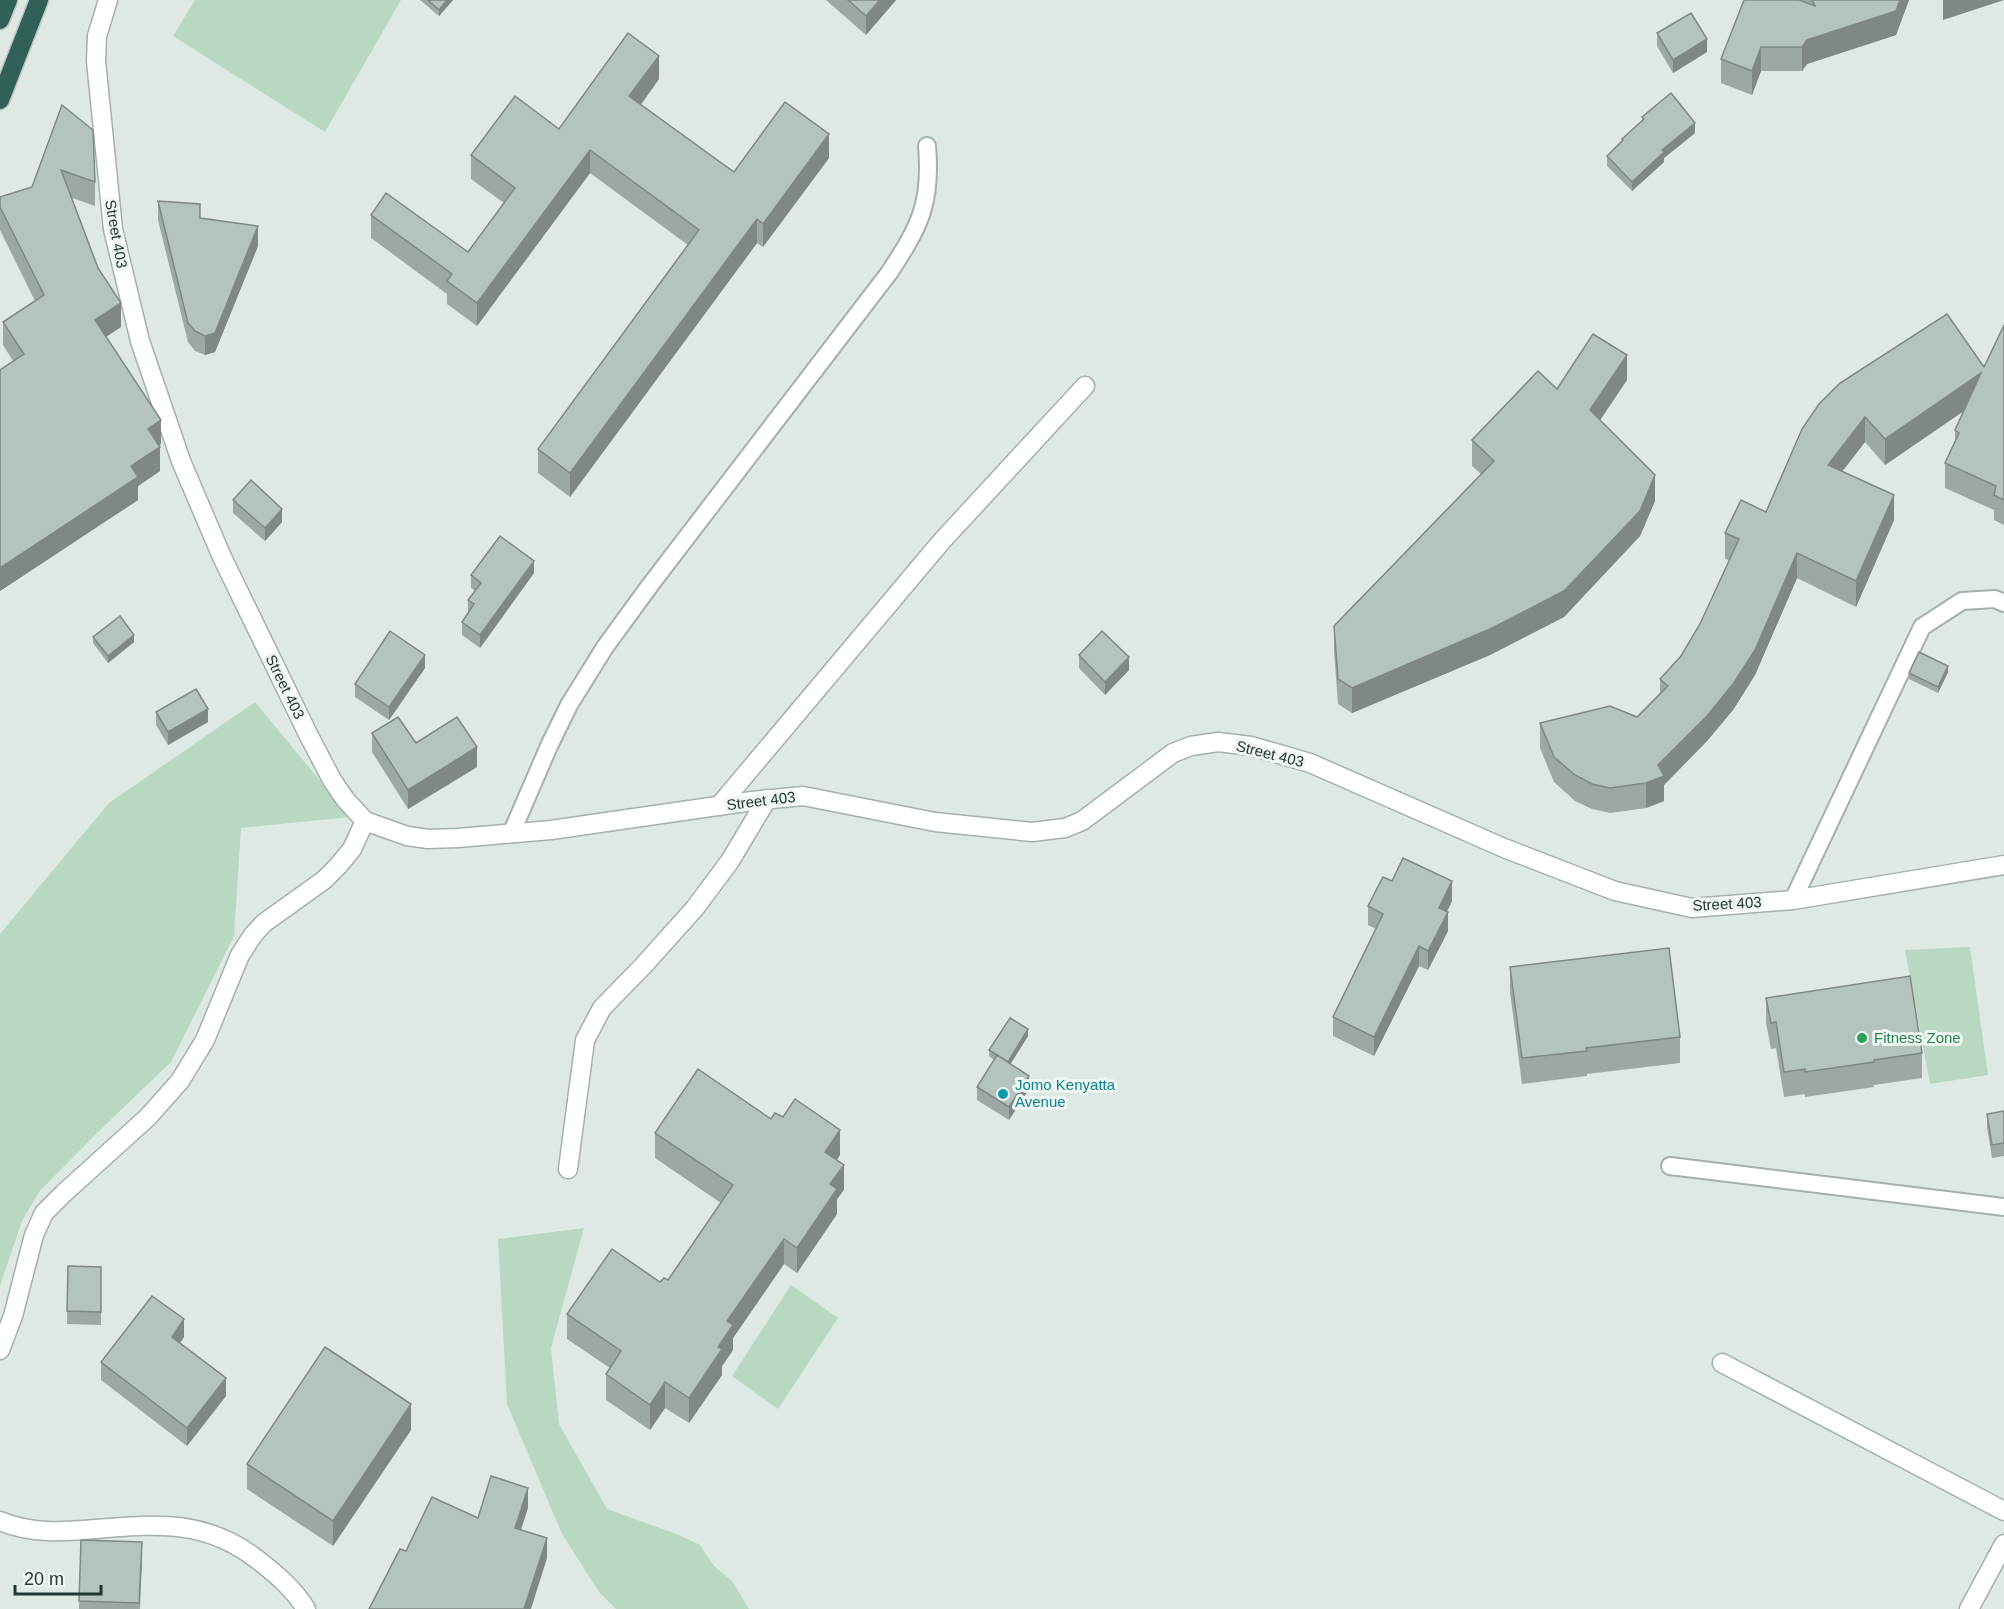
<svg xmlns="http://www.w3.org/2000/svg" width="2004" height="1609" font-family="Arial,sans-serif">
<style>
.green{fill:#b9d8c2}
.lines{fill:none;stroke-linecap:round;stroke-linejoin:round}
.lane-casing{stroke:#a3b0ab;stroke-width:20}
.street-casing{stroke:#a3b0ab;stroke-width:21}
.highway-casing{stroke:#bdc3c2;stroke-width:21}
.lane{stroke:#fff;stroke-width:16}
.street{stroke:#fff;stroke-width:18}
.highway{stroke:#316057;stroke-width:18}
.wall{fill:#9ca8a3}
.shaded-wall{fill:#7f8884}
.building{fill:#b5c3bd;stroke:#7f8884;stroke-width:1.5}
.leisure-dot{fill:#2e9e5b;stroke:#eff6f2;stroke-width:2}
.culture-dot{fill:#0f9aa8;stroke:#eff6f2;stroke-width:2}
.labels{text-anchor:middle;stroke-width:6;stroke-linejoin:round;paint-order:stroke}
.street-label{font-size:15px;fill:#223732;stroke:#eff6f2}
.leisure-label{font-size:15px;fill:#27864d;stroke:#eff6f2;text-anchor:start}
.culture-label{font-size:15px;fill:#0d838f;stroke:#eff6f2;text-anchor:start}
</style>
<rect width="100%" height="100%" fill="#dfe9e4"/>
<!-- green -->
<g class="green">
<path d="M195,0H401L325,132L173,36Z"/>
<path d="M255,702L350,817L241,828L234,936L171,1062L97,1133L39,1192L22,1221L0,1286V934L109,803Z"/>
<path d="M1970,947L1988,1075L1930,1084L1905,950Z"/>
<path d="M584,1228L551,1348L559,1424L607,1509L679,1535L700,1545L714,1566L732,1581L749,1609H616L599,1592L562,1534L507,1404L498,1239Z"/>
<path d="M791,1285L838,1318L778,1409L732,1376Z"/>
</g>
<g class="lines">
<defs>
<g id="lane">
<path d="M511,834L549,746L569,705L605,647L651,584L889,273C920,226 932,203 927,146"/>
<path d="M1793,900L1922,627L1962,601L1995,599L2004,603"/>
<path d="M1670,1166L2004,1207"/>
</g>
<g id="street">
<path d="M108,0L97,36L96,61L113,229L140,341L181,461L222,557L308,734L332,780L345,799L365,821L407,836L428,839L458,838L551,830L752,801L803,796L935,822L1032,832L1065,828L1082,821L1173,753L1191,746L1218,742L1251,746L1310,763L1504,848L1615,891L1692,908L1793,900L2004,865"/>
<path d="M719,806L941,542L1085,386"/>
<path d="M568,1169L585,1040L602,1008L643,966L695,908L730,861L767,799"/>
<path d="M0,1350L13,1316L34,1235L44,1213L64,1193L148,1117L180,1081L205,1040L240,955L253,935L264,923L324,880L338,866L352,849L365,821"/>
<path d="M1722,1363L2004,1511"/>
<path d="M0,1521C31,1534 63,1532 95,1529C157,1524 206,1519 258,1560C276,1574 294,1589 306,1609"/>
<path d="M1969,1609L2004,1544"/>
</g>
<g id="highway">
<path d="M0,20L8,0"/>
<path d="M0,100L39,0"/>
</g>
</defs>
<!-- lane casing -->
<use href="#lane" class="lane-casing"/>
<!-- street casing -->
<use href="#street" class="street-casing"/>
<!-- highway casing -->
<use href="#highway" class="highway-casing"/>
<!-- lane -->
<use href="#lane" class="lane"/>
<!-- street -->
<use href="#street" class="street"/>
<!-- highway -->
<use href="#highway" class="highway"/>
</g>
<!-- wall -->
<g class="wall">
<path d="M420,0H453L439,16Z"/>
<path d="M826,0H896L866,35Z"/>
<path d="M1801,0H1909L1896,35L1807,64L1802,71H1761L1752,95L1721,83V59L1802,1Z"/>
<path d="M1657,33L1707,52L1673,73L1657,46Z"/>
<path d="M659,79L641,105L734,172L829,158L763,247L757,243L570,497L538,473V449L688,245L590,173L477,326L447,304V294L371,238V215L468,252L504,203L471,179V155L559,129Z"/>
<path d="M62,105L95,182V206L72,198L121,327L106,337L161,444L159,445L160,471L138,486V500L0,591V370L13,361L3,345V322L35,301L0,230V197L32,187Z"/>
<path d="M1642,117L1695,133L1664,158V162L1632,191L1607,166V156L1622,141V139L1642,121Z"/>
<path d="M158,201L200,218L258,246L215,352L205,355L195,351L188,342L158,220Z"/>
<path d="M2004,325V525L1994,520V510L1945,488V463L1955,443V430L1964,411L1885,465L1865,442L1842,471L1894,520L1856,607L1797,578L1755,675L1733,710L1707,741L1664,785V801L1646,808L1610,813L1592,809L1575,801L1554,782L1540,748V723L1637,717L1660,693V679L1681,656L1700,624L1729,560L1725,559V533L1766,512L1802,429L1984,367Z"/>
<path d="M1627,380L1600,420L1655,501L1640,536L1564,617L1490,655L1352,713L1338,704L1334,651V626L1481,474L1472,466V440L1557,389Z"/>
<path d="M233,500L282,522L265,541L233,513Z"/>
<path d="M534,573L480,648L462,635V622L468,613V600L475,591L471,588V575Z"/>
<path d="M93,637L134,642L108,663L93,643Z"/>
<path d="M1079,655L1129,670L1105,695L1079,668Z"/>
<path d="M425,668L389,720L355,697V684Z"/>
<path d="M1948,672L1938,693L1909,679V673Z"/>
<path d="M156,712L208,722L168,745L156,725Z"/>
<path d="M372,733L416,743L477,767L408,809L372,752Z"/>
<path d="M1452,901L1447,912L1448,931L1428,970L1419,966L1374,1056L1333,1036V1017L1376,929L1368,925V906Z"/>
<path d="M1510,967L1680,1037V1063L1587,1074V1076L1522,1084L1510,992Z"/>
<path d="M1766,998L1922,1053V1078L1874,1085V1087L1805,1097V1094L1784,1097L1776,1048L1771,1049L1766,1023Z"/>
<path d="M1028,1036L1010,1064L1029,1089L1009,1120L977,1100V1087L994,1060L989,1056V1050Z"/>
<path d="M2004,1111V1156L1992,1158L1987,1127V1114Z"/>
<path d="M771,1119L840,1155L837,1160L844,1190L837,1199V1214L797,1273L784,1264L733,1338V1350L722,1366V1375L689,1423L665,1408L650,1430L606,1400V1374L610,1368L567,1339V1314L668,1280L721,1203L655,1158V1133Z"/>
<path d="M68,1266L101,1267V1325L67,1324Z"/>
<path d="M184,1337L180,1343L226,1396L187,1446L101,1380V1362Z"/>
<path d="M411,1430L333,1546L247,1489V1464Z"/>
<path d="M81,1540L142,1561L140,1609H79Z"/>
</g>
<!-- shaded-wall -->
<g class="shaded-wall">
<path d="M447,0H453L439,16V10Z"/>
<path d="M880,0H896L866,35V16Z"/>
<path d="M1900,0H1909L1896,35L1807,64L1802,71V47L1807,40Z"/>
<path d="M1943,0H2004L1943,20Z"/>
<path d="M1707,39V52L1673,73V60Z"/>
<path d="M1761,47V71L1752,95V71Z"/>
<path d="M659,56V79L629,120V96Z"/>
<path d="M1695,123V133L1664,158V162L1632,191V182L1662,150Z"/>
<path d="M829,134V158L763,247V224Z"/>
<path d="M590,150V173L477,326V303Z"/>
<path d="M757,219V243L570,497V473Z"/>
<path d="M258,226V246L215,352L205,355V336Z"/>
<path d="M121,303V327L95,344V320Z"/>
<path d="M1627,355V380L1590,435V410Z"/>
<path d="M1981,373V399L1885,465V439Z"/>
<path d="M1865,417V442L1828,490V465Z"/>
<path d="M161,420V444L148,453V429Z"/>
<path d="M160,447V471L138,486V500L0,591V568L131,466Z"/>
<path d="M1655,475V501L1640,536L1564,617L1490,655L1352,713V688Z"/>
<path d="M1894,495V520L1856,607V581Z"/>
<path d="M282,509V522L265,541V528Z"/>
<path d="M1797,553V578L1755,675L1733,710L1707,741L1664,785V801L1646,808V783Z"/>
<path d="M534,561V573L480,648V635Z"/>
<path d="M134,635V642L108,663V656Z"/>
<path d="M425,655V668L389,720V707Z"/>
<path d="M1129,657V670L1105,695V682Z"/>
<path d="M1948,666V672L1938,693V687Z"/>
<path d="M208,709V722L168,745V732Z"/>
<path d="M477,747V767L408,809V790Z"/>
<path d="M1452,881V901L1439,927V908Z"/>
<path d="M1448,912V931L1428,970V951Z"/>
<path d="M1419,946V966L1374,1056V1037Z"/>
<path d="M1028,1029V1036L1008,1068V1062Z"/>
<path d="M1029,1076V1089L1009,1120V1107Z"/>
<path d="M840,1130V1155L825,1177V1152Z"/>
<path d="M844,1165V1190L837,1199V1214L797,1273V1248L830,1184Z"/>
<path d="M784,1239V1264L733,1338V1350L722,1366V1375L689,1423V1398L718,1347L727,1321Z"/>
<path d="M184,1319V1337L172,1355V1337Z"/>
<path d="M226,1378V1396L187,1446V1428Z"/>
<path d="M665,1382V1408L650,1430V1405Z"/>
<path d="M411,1404V1430L333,1546V1521Z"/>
<path d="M528,1488V1508L515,1548V1528Z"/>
<path d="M547,1538V1558L531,1609H524Z"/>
<path d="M142,1542V1561L139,1609Z"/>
</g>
<!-- building -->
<g class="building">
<path d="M428,0H447L439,10Z"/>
<path d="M848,0H880L866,16Z"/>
<path d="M1744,0H1799L1815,6L1812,0H1900L1896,11L1807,40L1802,47H1761L1752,71L1721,59Z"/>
<path d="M1691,13L1707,39L1673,60L1657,33Z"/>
<path d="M628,33L659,56L629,96L734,172L785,102L829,134L763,224L757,219L570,473L538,449L699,230L590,150L477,303L447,281L452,274L371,215L386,193L468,252L515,188L471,155L515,96L559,129Z"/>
<path d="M1671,93L1695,123L1662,150L1664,152L1632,182L1607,156L1623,140L1622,139L1644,119L1642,117Z"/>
<path d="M62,105L93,130L95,182L61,170L98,268L121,303L95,320L161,420L148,429L160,447L131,466L138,477L0,568V370L24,354L3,322L44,295L0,207V197L32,187Z"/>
<path d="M158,201L200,204V218L258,226L215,333L205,336L195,331L188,323Z"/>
<path d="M1947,314L1984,367L2004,325V500L1994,495L1996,486L1945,463L1959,433L1955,430L1981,373L1885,439L1865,417L1828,465L1894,495L1856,581L1797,553L1755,650L1733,684L1707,716L1658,765L1664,776L1646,783L1610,788L1592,784L1575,775L1554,757L1540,723L1610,706L1637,717L1668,686L1660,679L1681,656L1700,624L1739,539L1725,533L1741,500L1766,512L1802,429L1819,404L1840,383Z"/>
<path d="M1593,334L1627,355L1590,410L1655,475L1640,511L1564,591L1490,629L1352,688L1338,679L1334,626L1494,461L1472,440L1538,371L1557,389Z"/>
<path d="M251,480L282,509L265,528L233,500Z"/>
<path d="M500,536L534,561L480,635L462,622L474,604L468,600L481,583L471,575Z"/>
<path d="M120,616L134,635L108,656L93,637Z"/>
<path d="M390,631L425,655L389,707L355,684Z"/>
<path d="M1102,631L1129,657L1105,682L1079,655Z"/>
<path d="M1919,652L1948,666L1938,687L1909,673Z"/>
<path d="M196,689L208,709L168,732L156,712Z"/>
<path d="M398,717L416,743L457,717L477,747L408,790L372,733Z"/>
<path d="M1403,858L1452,881L1439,908L1448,912L1428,951L1419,946L1374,1037L1333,1017L1383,914L1368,906L1383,877L1392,881Z"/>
<path d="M1669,948L1680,1037L1586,1048L1587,1051L1522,1058L1510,967Z"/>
<path d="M1910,976L1922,1053L1874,1060V1062L1805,1072V1069L1784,1072L1776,1022L1771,1023L1766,998Z"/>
<path d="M1010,1018L1028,1029L1008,1062L989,1050Z"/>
<path d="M997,1055L1029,1076L1009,1107L977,1087Z"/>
<path d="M698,1069L771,1119L775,1113L783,1117L795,1099L840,1130L825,1152L844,1165L830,1184L837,1189L797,1248L784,1239L727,1321L733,1325L718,1347L722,1349L689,1398L665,1382L650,1405L606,1374L621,1351L567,1314L612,1249L660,1282L664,1278L668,1280L733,1185L655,1133Z"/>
<path d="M2004,1111V1143L1992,1145L1987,1114Z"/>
<path d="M68,1266L101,1267V1312L67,1311Z"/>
<path d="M152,1296L184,1319L172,1337L226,1378L187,1428L101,1362Z"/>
<path d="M325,1347L411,1404L333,1521L247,1464Z"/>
<path d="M491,1476L528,1488L515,1528L547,1538L524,1609H369L400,1549L406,1551L432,1497L478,1518Z"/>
<path d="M81,1540L142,1542L139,1603L79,1601Z"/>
</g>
<!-- markers -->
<circle class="leisure-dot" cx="1862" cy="1038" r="6"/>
<circle class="culture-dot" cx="1003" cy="1094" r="6"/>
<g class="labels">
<!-- street labels -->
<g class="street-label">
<text transform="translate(116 234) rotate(80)" y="5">Street 403</text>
<text transform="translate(285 687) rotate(64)" y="5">Street 403</text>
<text transform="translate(1270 754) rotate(14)" y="5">Street 403</text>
<text transform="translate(761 801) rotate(-7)" y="5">Street 403</text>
<text transform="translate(1727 904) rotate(-3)" y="5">Street 403</text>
</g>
<!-- leisure labels -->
<g class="leisure-label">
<text x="1874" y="1043">Fitness Zone</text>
</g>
<!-- culture labels -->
<g class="culture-label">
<text x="1015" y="1090">Jomo Kenyatta<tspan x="1015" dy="17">Avenue</tspan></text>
</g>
</g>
<!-- scale -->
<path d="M15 1585v9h86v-9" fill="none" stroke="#223732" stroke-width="3"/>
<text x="24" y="1585" font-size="18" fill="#223732" stroke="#eff6f2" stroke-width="4.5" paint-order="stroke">20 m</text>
</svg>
